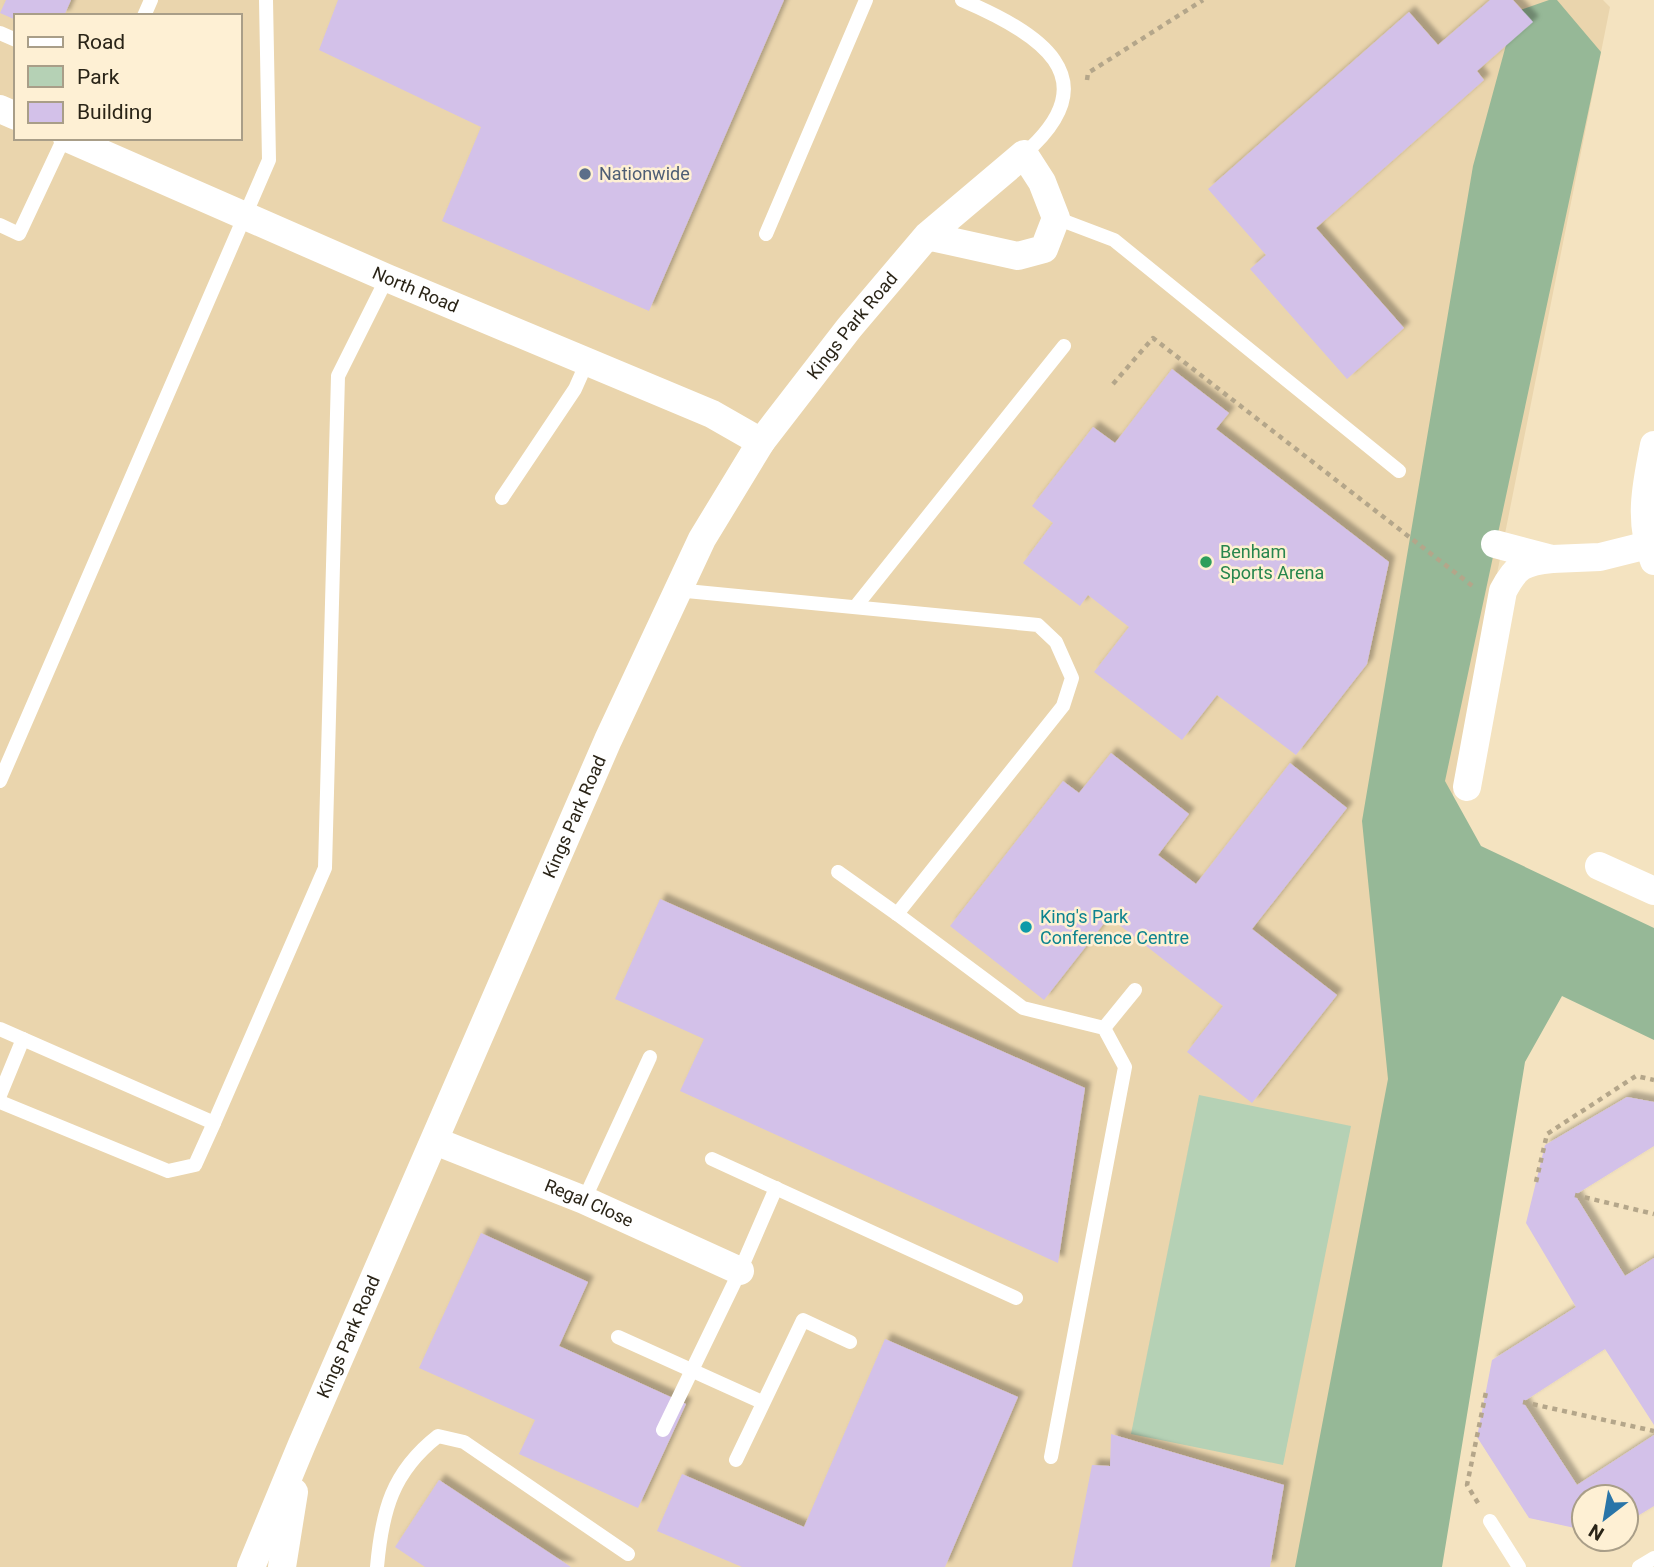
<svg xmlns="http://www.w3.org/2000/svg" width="1654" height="1567" font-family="Roboto,sans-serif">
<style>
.built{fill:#ead5ad;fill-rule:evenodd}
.green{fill:#b5d1b5}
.forest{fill:#96b897}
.building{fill:#d3c1e9;filter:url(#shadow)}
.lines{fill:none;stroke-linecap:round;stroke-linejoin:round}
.path{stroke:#b4a68a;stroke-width:4.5;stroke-dasharray:5 5;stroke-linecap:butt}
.lane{stroke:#fff;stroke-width:14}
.street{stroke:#fff;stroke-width:28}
.service-dot{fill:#5c6f8a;stroke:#fef0d4;stroke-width:2.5}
.leisure-dot{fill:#2e9e5b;stroke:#fef0d4;stroke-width:2.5}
.culture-dot{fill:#0f9aa8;stroke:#fef0d4;stroke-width:2.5}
.labels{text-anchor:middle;stroke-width:5;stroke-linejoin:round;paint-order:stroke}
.service-label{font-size:18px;fill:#4e5e75;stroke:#fef0d4;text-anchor:start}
.street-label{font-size:18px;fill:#2a2417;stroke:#fef0d4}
.leisure-label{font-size:18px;fill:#27864d;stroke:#fef0d4;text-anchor:start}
.culture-label{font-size:18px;fill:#0d838f;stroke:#fef0d4;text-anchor:start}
</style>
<defs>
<filter id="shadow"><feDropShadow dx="6" dy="-6" stdDeviation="2" flood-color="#0004"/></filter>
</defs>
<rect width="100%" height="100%" fill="#f4e3c0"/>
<!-- built -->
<path class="built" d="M0,0H1603L1610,7L1299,1567H0ZM16,16H240V138H16Z"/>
<!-- green -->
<path class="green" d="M1199,1095L1351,1126L1283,1465L1131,1434Z"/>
<!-- forest -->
<path class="forest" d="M1549,0H1557L1601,52L1445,781L1481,846L1654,928V1040L1562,996L1525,1062L1442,1567H1295L1388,1079L1362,821L1473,166L1515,12Z"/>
<!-- building -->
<g class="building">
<path d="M6,0H71L64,16H16V20L0,13Z"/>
<path d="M338,0H784L649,311L442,221L481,127L319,50Z"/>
<path d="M1490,0H1513L1533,22L1477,71L1484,80L1316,228L1404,328L1347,379L1250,269L1266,255L1208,189L1409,12L1438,45Z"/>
<path d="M1172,369L1229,413L1216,429L1389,562L1367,664L1296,755L1217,695L1182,740L1094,672L1129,627L1088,595L1080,606L1023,563L1053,523L1032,506L1093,427L1115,443Z"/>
<path d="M1111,753L1189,814L1158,855L1196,884L1290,763L1347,808L1252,929L1337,995L1252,1103L1187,1052L1223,1006L1109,917L1044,1000L950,926L1063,781L1079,793Z"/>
<path d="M660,899L1085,1088L1058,1263L680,1091L704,1039L615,999Z"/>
<path d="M1627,1097L1654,1102V1146L1575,1195L1625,1276L1654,1258V1425L1605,1349L1523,1402L1577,1485L1654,1435V1506L1626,1523V1497H1584V1530L1529,1518L1477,1437L1492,1360L1576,1307L1526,1223L1545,1145Z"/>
<path d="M481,1233L588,1282L559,1346L686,1404L638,1508L519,1454L535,1420L419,1368Z"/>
<path d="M885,1339L1018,1397L945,1567H742L657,1531L682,1474L804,1527Z"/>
<path d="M1111,1434L1284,1485L1270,1567H1072L1092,1465L1110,1466Z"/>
<path d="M439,1480L571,1567H425L395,1547Z"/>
</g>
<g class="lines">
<!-- path -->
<g class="path">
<path d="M1087,80L1088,73L1203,0"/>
<path d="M1113,384L1153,338L1475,588"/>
<path d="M1536,1182L1547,1134L1636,1076L1654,1080"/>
<path d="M1575,1195L1654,1214"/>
<path d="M1523,1402L1654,1431"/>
<path d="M1478,1503L1467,1485L1486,1392"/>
</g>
<!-- lane -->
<g class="lane">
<path d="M962,0C1037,32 1112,77 1024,154"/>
<path d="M144,16L151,0"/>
<path d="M0,33L16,40"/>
<path d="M1056,218L1114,240L1399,471"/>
<path d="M0,225L19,234L64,138"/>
<path d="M766,234L866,0"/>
<path d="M502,498L575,389L587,362"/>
<path d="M676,590L1038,625L1056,642L1072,678L1063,706L897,914L1023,1008L1104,1028L1125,1067L1051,1457"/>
<path d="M856,606L1064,346"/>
<path d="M0,781L269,160L266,0"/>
<path d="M838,872L897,914"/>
<path d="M1104,1028L1135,990"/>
<path d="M0,1029L214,1123L325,868L338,376L387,278"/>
<path d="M0,1095L23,1039"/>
<path d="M0,1102L168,1171L195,1165L214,1123"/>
<path d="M712,1159L1016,1298"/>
<path d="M584,1200L650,1057"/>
<path d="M618,1337L762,1402"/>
<path d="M663,1430L740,1271L776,1188"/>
<path d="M736,1460L803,1320L850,1342"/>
<path d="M1490,1521L1519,1567"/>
<path d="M377,1567C382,1511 392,1472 438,1436L464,1442L628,1554"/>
<path d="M1639,1567L1654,1558"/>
</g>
<!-- street -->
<g class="street">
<path d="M0,109L16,116"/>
<path id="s1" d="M67,138L387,278L712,414L761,442"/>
<path d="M1654,445C1646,485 1638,522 1654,561"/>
<path d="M1495,544L1552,559L1600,557L1648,545"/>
<path d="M1467,787L1503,591C1516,566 1523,562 1552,559"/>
<path d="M1599,866L1654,891"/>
<path id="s2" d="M435,1141L584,1200L740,1271"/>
<path id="s3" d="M251,1567L302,1444L608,740L702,539L761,442L849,328L927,236L1024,154L1042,182L1056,218L1044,249L1018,256L927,236"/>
<path d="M282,1567L294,1492"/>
</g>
</g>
<!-- markers -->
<circle class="service-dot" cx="585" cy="174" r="7"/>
<circle class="leisure-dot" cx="1206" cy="562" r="7"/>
<circle class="culture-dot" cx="1026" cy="927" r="7"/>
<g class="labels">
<!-- service labels -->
<g class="service-label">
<text x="599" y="180">Nationwide</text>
</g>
<!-- street labels -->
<g class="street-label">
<text dy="6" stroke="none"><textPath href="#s1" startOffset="380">North Road</textPath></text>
<text dy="6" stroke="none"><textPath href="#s3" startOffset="1384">Kings Park Road</textPath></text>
<text dy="6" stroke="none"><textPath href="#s3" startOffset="817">Kings Park Road</textPath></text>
<text dy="6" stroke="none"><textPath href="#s2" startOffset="166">Regal Close</textPath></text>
<text dy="6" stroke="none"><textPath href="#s3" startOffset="250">Kings Park Road</textPath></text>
</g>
<!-- leisure labels -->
<g class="leisure-label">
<text x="1220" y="558">Benham<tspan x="1220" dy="21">Sports Arena</tspan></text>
</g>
<!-- culture labels -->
<g class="culture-label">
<text x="1040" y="923">King's Park<tspan x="1040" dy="21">Conference Centre</tspan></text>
</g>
</g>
<!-- legend -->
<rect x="14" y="14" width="228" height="126" fill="#fef0d4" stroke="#a99e88" stroke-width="2"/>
<rect x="28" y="37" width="35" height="10" fill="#ffffff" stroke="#a99e88" stroke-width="2"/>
<text x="77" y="49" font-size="21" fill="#2a2417">Road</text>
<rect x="28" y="66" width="35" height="21" fill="#b5d1b5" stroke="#a99e88" stroke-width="2"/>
<text x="77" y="84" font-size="21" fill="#2a2417">Park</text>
<rect x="28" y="102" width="35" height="21" fill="#d3c1e9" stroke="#a99e88" stroke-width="2"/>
<text x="77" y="119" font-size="21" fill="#2a2417">Building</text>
<!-- north arrow -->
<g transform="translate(1605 1518) rotate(211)"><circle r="33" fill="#fef0d4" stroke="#a99e88" stroke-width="2"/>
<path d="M0-5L12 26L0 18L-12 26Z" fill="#2a75a8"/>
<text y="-10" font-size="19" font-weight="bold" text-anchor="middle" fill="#2a2417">N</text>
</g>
</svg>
